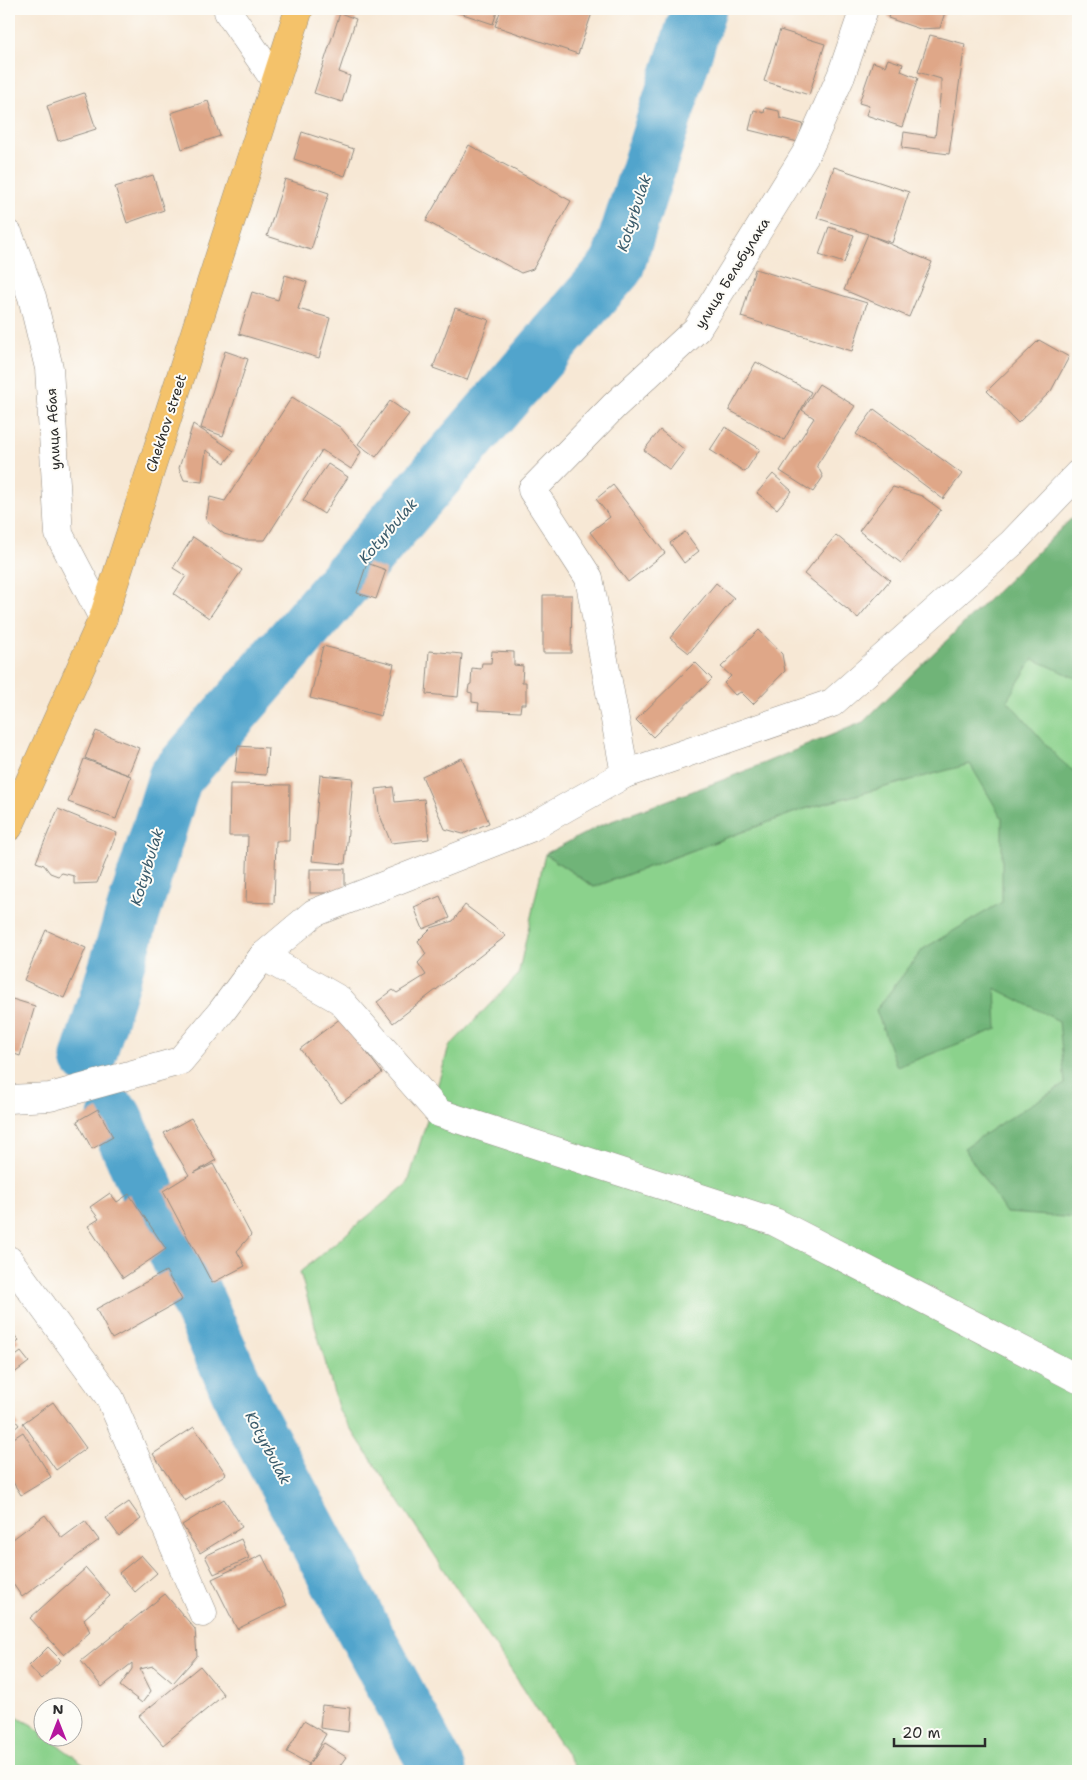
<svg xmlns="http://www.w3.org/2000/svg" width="1087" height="1780" font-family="'Shantell Sans',sans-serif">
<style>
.green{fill:#8bd28c;stroke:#5b7e5c}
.forest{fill:#70b478;stroke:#4e7052}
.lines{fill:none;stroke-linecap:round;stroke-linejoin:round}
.river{stroke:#51a4cc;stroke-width:55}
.building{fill:#dfa788}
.minor-casing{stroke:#918a80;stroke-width:29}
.major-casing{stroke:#918a80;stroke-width:29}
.minor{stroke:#fff;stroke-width:28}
.major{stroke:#f4c26a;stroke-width:28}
.labels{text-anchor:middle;stroke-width:4;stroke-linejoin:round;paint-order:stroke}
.street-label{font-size:14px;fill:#2b2b2b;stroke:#fdfcf7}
.water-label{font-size:15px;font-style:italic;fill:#3a5b6b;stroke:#fdfcf7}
</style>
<rect width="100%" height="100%" fill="#fdfcf7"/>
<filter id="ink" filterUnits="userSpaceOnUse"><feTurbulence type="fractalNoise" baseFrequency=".02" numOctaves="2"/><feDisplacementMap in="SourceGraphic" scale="10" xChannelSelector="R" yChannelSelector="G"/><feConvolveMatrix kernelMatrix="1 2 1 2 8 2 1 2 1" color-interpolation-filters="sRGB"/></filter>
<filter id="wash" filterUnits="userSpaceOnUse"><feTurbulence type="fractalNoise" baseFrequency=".0096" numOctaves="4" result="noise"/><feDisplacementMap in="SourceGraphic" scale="20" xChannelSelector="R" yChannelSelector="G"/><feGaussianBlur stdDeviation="1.12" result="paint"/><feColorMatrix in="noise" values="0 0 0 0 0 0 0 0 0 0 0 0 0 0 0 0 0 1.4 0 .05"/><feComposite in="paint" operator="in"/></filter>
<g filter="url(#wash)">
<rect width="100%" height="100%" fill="#f7e8d5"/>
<!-- green -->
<g class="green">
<path d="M1078,574V1771H578L339,1411L300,1272L408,1183L449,1047L518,975L545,854L594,887L801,810L910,780Z"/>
<path d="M9,1713L32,1725L42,1733V1738H48L94,1771H9Z"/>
</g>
<!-- forest -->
<path class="forest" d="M1078,512V679L1033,659L1007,700L1059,759L1078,775V1218L1006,1213L964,1148L1004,1121L1065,1084L1059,1021L995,988L997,1029L897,1067L876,1010L923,949L1002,902V818L970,764L801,810L594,887L545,854L601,825L728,778L863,722Z"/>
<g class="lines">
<!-- river -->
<g class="river">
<path d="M88,1058L175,778L617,266L699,9"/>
<path d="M115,1117L249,1415L439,1771"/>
</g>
</g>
<g id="blocks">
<!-- building -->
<g class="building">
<path d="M448,9H498L493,24Z"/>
<path d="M501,9H589L593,10L578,54L495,26Z"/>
<path d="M891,9H946L940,28L920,29L888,18Z"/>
<path d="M340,13L356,19L339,72L350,76L342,102L314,93Z"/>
<path d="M780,30L825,44L809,95L764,81Z"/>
<path d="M930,35L965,44L949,154L902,148L904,132L935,137L941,90V79L918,72Z"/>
<path d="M888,59L903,64L901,71L918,78L902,127L866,115L869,106L859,103L873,62L885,66Z"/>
<path d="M84,93L96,129L58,141L47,106Z"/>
<path d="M208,101L220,136L182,149L171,113Z"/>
<path d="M765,108L779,111L780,118L803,124L798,142L749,130L754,110L764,113Z"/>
<path d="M302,132L354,149L345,176L294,159Z"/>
<path d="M469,145L571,201L533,269L521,273L426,221Z"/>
<path d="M834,167L909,192L892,243L869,235L932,262L909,317L844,290L868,234L817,218Z"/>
<path d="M153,175L164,210L127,223L115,187Z"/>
<path d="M285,179L329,193L311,250L267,236Z"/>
<path d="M829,227L854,235L844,263L819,255Z"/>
<path d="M755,269L867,303L852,351L741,317Z"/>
<path d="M285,275L307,282L298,309L330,318L319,358L239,334L252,292L278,300Z"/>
<path d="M455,308L489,320L467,380L433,368Z"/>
<path d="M1039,340L1069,357L1051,391L1018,423L987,391Z"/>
<path d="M225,351L248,359L223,436L201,428Z"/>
<path d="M756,362L811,392L784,440L729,410Z"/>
<path d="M819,384L855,406L817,465L823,477L813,492L780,471L814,418L802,410Z"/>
<path d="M292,397L340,427L361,452L351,469L322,450L265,540H245L224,534L206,520L210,497L225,501Z"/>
<path d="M390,401L409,414L376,457L358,444Z"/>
<path d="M874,409L962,474L943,499L856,434Z"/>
<path d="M193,424L234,451L225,463L206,450L202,482L184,480L179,468Z"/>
<path d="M725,427L760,449L745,472L710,450Z"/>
<path d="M660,430L685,450L670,470L644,450Z"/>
<path d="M328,464L348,477L324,514L303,500Z"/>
<path d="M773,474L792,491L777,509L757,493Z"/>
<path d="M613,485L665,553L628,582L590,532L610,517L596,499Z"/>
<path d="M893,487L922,496L941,510L901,563L859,531Z"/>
<path d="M685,532L699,551L684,563L670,543Z"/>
<path d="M836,535L890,580L858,618L804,574Z"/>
<path d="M193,537L242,570L209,618L174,594L186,576L173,568Z"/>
<path d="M367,563L386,570L376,599L357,593Z"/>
<path d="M716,583L734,598L689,653L670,638Z"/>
<path d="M543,595H572L571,653H543Z"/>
<path d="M759,630L782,654L785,671L753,704L741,692L735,695L724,683L731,676L721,667Z"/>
<path d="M323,646L394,664L381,716L310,698Z"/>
<path d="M429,651L462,654L458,697L426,694Z"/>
<path d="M492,651L514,652V665L523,666L522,682H526V704H521L520,712L478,710L479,703L472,702V693L468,692L469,685L471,684L472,668L481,669L482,663H491Z"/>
<path d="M695,662L712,679L653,737L636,720Z"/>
<path d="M96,731L139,748L128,775L85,758Z"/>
<path d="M238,746L268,748L266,775L235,773Z"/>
<path d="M462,758L489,823L463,834L445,829L422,776Z"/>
<path d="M84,759L131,776L116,819L68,802Z"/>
<path d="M320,775L353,778L345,864L312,861Z"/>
<path d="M230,784L290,785L289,841H276L274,903L246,902L248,836H229Z"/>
<path d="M393,787L395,802L424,799L429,839L391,843L379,813L376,789Z"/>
<path d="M58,809L117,833L97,883L74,884V876L62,873L58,876L50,873L44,865L36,862Z"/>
<rect x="310" y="869" width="35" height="24"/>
<path d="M440,896L450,918L423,929L414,907Z"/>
<path d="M465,905L506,936L393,1023L377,1002L393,990L397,993L426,975L418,963L426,954L418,941L431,928L453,921Z"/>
<path d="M46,930L86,948L64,998L24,980Z"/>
<path d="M9,998L35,1006L20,1056L9,1052Z"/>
<path d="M341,1018L382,1073L341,1103L300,1049Z"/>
<path d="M98,1109L113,1137L92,1149L77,1121Z"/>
<path d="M191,1118L216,1160L194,1173L213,1164L251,1235L237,1251L245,1266L212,1283L163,1191L189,1175L164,1133Z"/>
<path d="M110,1193L117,1202L129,1194L166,1249L123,1278L88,1226L99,1219L90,1207Z"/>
<path d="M166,1271L182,1300L112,1339L96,1309Z"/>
<path d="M9,1328L19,1341L9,1349Z"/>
<path d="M21,1352L29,1362L9,1377V1361Z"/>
<path d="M53,1402L86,1448L56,1470L23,1423Z"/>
<path d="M9,1412L19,1425L9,1433Z"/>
<path d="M194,1427L226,1474L185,1501L153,1454Z"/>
<path d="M23,1432L51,1477L21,1495L9,1476V1441Z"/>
<path d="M224,1499L242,1527L200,1553L182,1525Z"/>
<path d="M129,1502L141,1519L119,1536L106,1518Z"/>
<path d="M45,1515L62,1538L85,1521L99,1540L22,1597L9,1578V1542Z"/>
<path d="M241,1539L249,1558L214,1574L205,1556Z"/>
<path d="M141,1555L157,1573L135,1592L119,1573Z"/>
<path d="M262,1555L287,1605L237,1629L212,1579Z"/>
<path d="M86,1568L110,1596L84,1619L90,1632L64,1655L30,1618Z"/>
<path d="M165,1594L195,1629L197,1656L173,1683L153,1666L140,1669L151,1691L142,1703L120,1686L132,1669V1663L102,1687L81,1661Z"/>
<path d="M48,1647L61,1660L41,1679L29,1666Z"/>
<path d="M200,1666L224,1695L163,1745L139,1716Z"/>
<path d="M322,1705L350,1708L348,1732L320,1728Z"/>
<path d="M304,1721L326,1734L310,1763L324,1743L346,1757L336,1771H305L309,1764L287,1752Z"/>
</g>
</g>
</g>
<g filter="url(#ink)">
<use href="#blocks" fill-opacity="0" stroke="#918a80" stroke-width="1"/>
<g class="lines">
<defs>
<g id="minor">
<path d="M228,9V12L276,82"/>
<path d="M9,235L32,297L49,368L59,534L103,618"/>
<path d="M625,774L589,578L532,490L614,406L697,329L808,150L841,76L864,9"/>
<path d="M263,956L340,1000L439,1113L775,1222L1078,1379"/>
<path d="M9,1099L50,1097L180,1061L222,1011L263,956L314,913L530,828L625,774L832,703L1012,543L1078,474"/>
<path d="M9,1260L110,1398L203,1613"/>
</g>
<path id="major" d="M9,827L103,618L299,9"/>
</defs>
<!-- minor casing -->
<use href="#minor" class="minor-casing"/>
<!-- major casing -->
<use href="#major" class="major-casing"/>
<!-- minor -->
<use href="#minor" class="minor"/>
<!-- major -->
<use href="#major" class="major"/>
</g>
</g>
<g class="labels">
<!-- street labels -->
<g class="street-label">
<text transform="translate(732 273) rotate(-58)" y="5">улица Бельбулака</text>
<text transform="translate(166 423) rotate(-72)" y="5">Chekhov street</text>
<text transform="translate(53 429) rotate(-93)" y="5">улица Абая</text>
</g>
<!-- water labels -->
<g class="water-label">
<text transform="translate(634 213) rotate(-72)" y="5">Kotyrbulak</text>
<text transform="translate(388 531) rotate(-49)" y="5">Kotyrbulak</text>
<text transform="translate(147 867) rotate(-73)" y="5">Kotyrbulak</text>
<text transform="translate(268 1448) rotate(62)" y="5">Kotyrbulak</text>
</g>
</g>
<!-- margin -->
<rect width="1087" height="1780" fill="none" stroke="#fdfcf7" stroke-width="30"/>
<!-- north arrow -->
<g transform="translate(58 1722)"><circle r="24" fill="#fdfcf7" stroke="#a9a8a5"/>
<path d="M0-4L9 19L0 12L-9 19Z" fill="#b5179e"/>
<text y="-8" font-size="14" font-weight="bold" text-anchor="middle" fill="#2b2b2b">N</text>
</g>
<!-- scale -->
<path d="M894 1738v8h91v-8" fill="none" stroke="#2b2b2b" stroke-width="2.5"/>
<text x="902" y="1738" font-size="15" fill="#2b2b2b" stroke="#fdfcf7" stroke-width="4" paint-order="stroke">20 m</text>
</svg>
